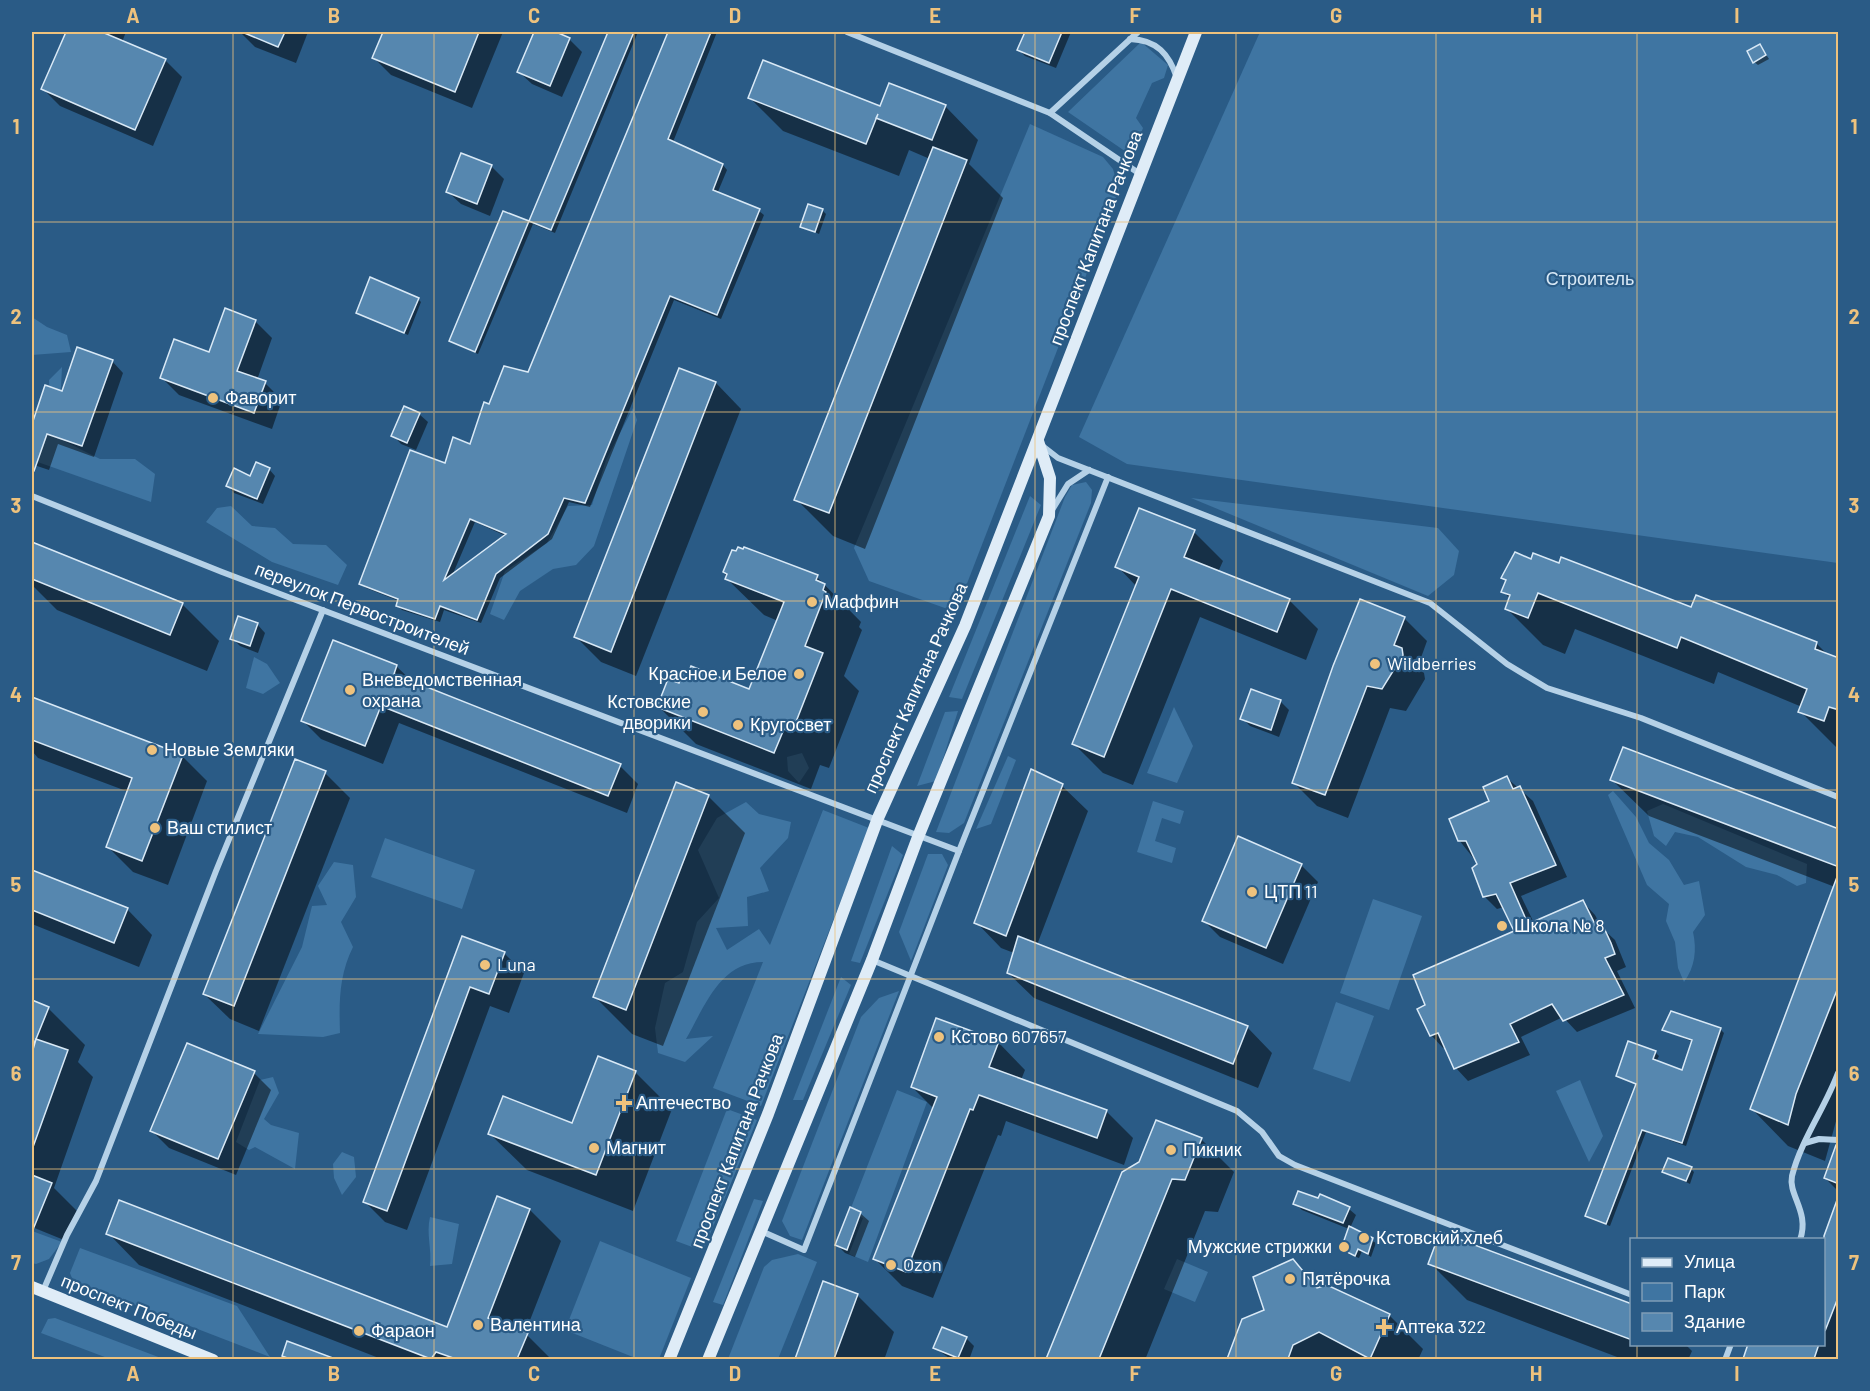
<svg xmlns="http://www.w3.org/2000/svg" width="1870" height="1391" font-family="Barlow,sans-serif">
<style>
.green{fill:#3f75a2}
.shadow{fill:#0007;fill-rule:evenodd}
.building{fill:#5687af;stroke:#d9e9f6;stroke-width:1.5;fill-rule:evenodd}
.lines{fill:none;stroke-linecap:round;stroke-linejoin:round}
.street{stroke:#b5d1e7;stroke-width:6}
.secondary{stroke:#dfecf7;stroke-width:12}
.grid{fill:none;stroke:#eec27d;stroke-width:1.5;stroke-opacity:0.55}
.poi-dot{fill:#eec27d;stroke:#2a5b86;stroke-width:2}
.labels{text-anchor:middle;stroke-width:4.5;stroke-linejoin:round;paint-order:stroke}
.street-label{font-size:18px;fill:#fff;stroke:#2a5b86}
.park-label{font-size:18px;fill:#d9e9f6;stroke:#2a5b86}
.poi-label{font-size:18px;fill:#fff;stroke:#2a5b86;text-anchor:start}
.neatline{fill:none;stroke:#eec27d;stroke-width:2}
.grid-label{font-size:20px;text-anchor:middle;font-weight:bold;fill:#eec27d}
</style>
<rect width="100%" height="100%" fill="#2a5b86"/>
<!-- green -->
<g class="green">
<path d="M1260,32H1838V563L1127,464L1079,437Z"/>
<path d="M1141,42L1168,65L1164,78L1152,83L1136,118L1143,128L1132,156L1068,112Z"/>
<path d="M1030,124L1103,157L1113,169L1119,190L956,612L869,581L854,548Z"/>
<path d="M32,317L47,327L67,335L71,352L32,355Z"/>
<path d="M62,367L61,387L50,434L100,459H135L155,474L151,502L32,460V434L50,399L49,380Z"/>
<path d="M633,408L637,420L594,546L576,565L553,569L520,591L504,620L490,614L505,571L547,543L568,506L592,505L606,460Z"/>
<path d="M1086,482L1092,490L1091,503L964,823L949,833L936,832L1065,497L1072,485Z"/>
<path d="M1030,496L1041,505L962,699L949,697Z"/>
<path d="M1191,498L1438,528L1459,551L1454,575L1428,596Z"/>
<path d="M231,506L252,526L275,528L293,544L326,545L347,565L338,585L272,562L206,522L217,508Z"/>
<path d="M254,657L267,664L280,683L263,694L246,688Z"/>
<path d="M1174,707L1193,746L1177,783L1147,773Z"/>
<path d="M958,711L936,781L917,786L945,712Z"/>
<path d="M802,753L809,768L799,783L788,771L787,757Z"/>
<path d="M1008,756L1016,760L991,824L976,829Z"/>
<path d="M1613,791L1636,817L1649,843L1669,860L1684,885L1699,881L1705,915L1693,932C1697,950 1695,967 1684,982L1678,968L1675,942L1666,921L1669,904L1647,885L1608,795Z"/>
<path d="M1153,801L1184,811L1180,824L1162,818L1155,841L1176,848L1172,863L1137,852Z"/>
<path d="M746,802L759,814L791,822L788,838L760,868L769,891L747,897L748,926L716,928L727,950L759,929L770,945L823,810L869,828L761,1106L713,1088L763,962C720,962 705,1006 686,1039L713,1036L685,1062L658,1053L655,1028L665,983L683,972L697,922L719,898L698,850L717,818Z"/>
<path d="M1663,804L1807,864L1806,883L1797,886L1777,875L1746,867L1698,837L1675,832L1666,846L1654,836L1647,811Z"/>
<path d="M385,838L475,870L462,909L371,877Z"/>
<path d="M892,846L903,855L860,963L851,961Z"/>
<path d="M928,854H942L948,865L911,961L899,932Z"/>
<path d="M334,862L353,865L356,897L341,922L353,947C339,975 339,1002 340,1033L323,1037L258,1034L302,947L312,906L327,905L318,886Z"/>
<path d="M1373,899L1422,916L1389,1010L1340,993Z"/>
<path d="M841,977L851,985L803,1100H793Z"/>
<path d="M899,991L802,1240L790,1236L782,1221L861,1017L879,998Z"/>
<path d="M1336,1002L1374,1016L1350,1082L1313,1069Z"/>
<path d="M273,1077L279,1093L264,1119L271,1125L299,1133L295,1169L255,1147L249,1150L236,1142L260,1080Z"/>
<path d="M1580,1080L1603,1136L1589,1162L1556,1091Z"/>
<path d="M897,1090L927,1102L868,1262L849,1254L863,1218L849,1213Z"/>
<path d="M727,1109L757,1120L703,1251L676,1241Z"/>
<path d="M342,1152L354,1157L356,1177L342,1195L334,1178L333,1164Z"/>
<path d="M754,1199L763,1201L723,1305L713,1302Z"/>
<path d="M430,1217L459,1224L452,1264L430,1266C432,1249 426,1234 430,1217Z"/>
<path d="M32,1231L62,1242L49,1259L36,1264L32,1263Z"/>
<path d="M600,1241L691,1278L659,1359H638L565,1330Z"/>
<path d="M80,1248L237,1306L270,1357L73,1281L70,1273Z"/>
<path d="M798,1254L817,1262L778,1359H728L764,1267L772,1260Z"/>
<path d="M1177,1259L1208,1272L1195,1302L1164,1289Z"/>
<path d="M55,1318L161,1358L164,1359H110L41,1333L48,1319Z"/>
</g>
<!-- shadow -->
<g class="shadow">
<path d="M68,32H126L122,42L165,60L182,77L153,146L60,106L43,89Z"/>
<path d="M240,32H308L296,63L255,47Z"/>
<path d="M384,32H503L472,108L391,75L374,58Z"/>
<path d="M536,32H552L569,39L582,52L562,97L532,84L519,72Z"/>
<path d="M609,32H638L555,233L533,224L478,354L455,344L451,341L504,213L530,223Z"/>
<path d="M670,32H717L673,142L723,165L727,170L717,194L759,211L764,215L721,319L674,300L590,507L569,502L552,539L500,578L481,623L444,610L440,622L402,610L397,606L399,601L366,588L361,584L446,465L470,446L490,406L529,374ZM475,522L506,536L452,576Z"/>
<path d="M1027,32H1071L1056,68L1025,56L1019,50Z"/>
<path d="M1760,45L1769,59L1758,65L1754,62Z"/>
<path d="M750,98L881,108L945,106L978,140L969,164L1003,198L865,549L833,536L796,499L930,159L909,150L899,176L783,131Z"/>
<path d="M462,155L492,167L504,179L490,216L461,204L448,192Z"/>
<path d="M822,210L826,214L819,234L802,226Z"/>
<path d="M418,299L421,302L408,335L358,312Z"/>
<path d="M255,321L272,338L257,380L265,383L282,400L272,429L179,395L162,378L210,354Z"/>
<path d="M112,361L123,373L94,457L58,444L49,470L34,465L32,462V428L46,387L63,393Z"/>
<path d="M680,369L716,383L741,409L636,676L601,662L576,637Z"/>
<path d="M405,408L419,414L428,422L416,450L401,444L393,435Z"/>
<path d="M269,469L275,476L263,504L234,493L228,486Z"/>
<path d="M1194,532L1223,561L1218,572L1289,600L1318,629L1306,660L1200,617L1133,785L1103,773L1074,744L1137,587L1117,566Z"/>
<path d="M32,544L182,604L219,641L207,671L57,610L32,585Z"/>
<path d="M1507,567L1692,609L1816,643L1829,656L1838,660V749L1800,711L1802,707L1718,672L1714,684L1575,629L1565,654L1543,645L1506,608L1510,599L1503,591L1507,582L1503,578Z"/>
<path d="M724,572L817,577L861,622L859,627L862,630L844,676L859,691L829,768L820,765L811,789L696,744L659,707L680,685L750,691L778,621L764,615L727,579Z"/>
<path d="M1404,618L1427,641L1418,666L1424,673L1425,679L1406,711L1390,708L1348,818L1317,806L1294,783Z"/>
<path d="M257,624L265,633L258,653L240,646L232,638Z"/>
<path d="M396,666L414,683L620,766L638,784L627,813L399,723L383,764L321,739L303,721Z"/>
<path d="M1252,691L1281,702L1289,710L1279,737L1250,726L1242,718Z"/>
<path d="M32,699L182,756L207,781L168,885L133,872L108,847L129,792L38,758L32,751Z"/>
<path d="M325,773L350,798L259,1031L230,1019L204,994Z"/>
<path d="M1507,778L1533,801L1567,877L1521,896L1534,923L1583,902L1595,915L1602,928L1615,940L1626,967L1617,971L1635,1008L1577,1032L1563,1017L1521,1037L1530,1055L1468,1081L1456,1068L1446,1047L1443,1048L1431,1035L1516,932L1504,907L1497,909L1484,896L1478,864L1459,840Z"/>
<path d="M1612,780L1838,834V1114L1825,1161L1788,1146L1752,1109L1835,887L1649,816Z"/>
<path d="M1062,786L1088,811L1037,945L1247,1027L1272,1053L1258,1088L1034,998L1008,973L1014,953L1001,948L976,922Z"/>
<path d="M708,796L745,833L663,1046L632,1034L595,997Z"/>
<path d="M1239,838L1301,865L1318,882L1283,964L1220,937L1203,920Z"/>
<path d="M32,872L127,909L152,935L139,967L32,924Z"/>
<path d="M463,938L504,953L524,973L509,1013L490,1006L407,1230L385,1222L365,1202Z"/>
<path d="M32,1002L48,1008L85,1045L78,1062L93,1077L54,1188L77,1211L64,1240L32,1227Z"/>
<path d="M1720,1029L1724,1033L1686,1146L1646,1132L1610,1226L1590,1219L1587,1215L1637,1085L1618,1075L1655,1052L1659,1056L1656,1062L1683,1072L1693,1042L1664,1030Z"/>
<path d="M998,1042L1025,1070L1021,1080L1106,1111L1133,1138L1124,1165L1006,1121L1001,1136L998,1135L933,1298L902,1286L875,1259L934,1109L912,1087Z"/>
<path d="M635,1072L672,1109L633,1211L527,1170L490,1134L573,1125Z"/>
<path d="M254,1073L271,1090L236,1175L169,1148L152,1131Z"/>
<path d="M1201,1139L1234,1172L1218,1212L1205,1211L1145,1360H1048L1123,1173Z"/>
<path d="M1838,1148V1191L1825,1178Z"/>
<path d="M1691,1169L1694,1172L1690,1184L1664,1171Z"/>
<path d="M1838,1201V1360H1744L1750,1344H1824V1240Z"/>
<path d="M1295,1203L1349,1209L1356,1215L1350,1228L1376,1243L1371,1257L1362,1251L1359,1258L1346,1253L1342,1249L1349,1229L1302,1210Z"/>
<path d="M530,1210L561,1241L525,1333L552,1360H384L139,1265L108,1233L447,1328Z"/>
<path d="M860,1213L869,1221L855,1257L845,1253L836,1244Z"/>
<path d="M1293,1261L1321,1289L1389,1315L1423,1349L1418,1360H1228L1243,1320L1265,1311Z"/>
<path d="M1430,1263L1632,1306V1344H1685L1692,1351L1688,1360H1625L1467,1300Z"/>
<path d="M824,1283L857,1295L894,1332L884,1360H796Z"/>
<path d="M966,1338L974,1346L969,1360H952L935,1348Z"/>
<path d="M288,1343L328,1360H287L283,1356Z"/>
</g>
<!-- building -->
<g class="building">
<path d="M66,32H102L166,59L135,130L41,89Z"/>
<path d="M242,32H285L278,47Z"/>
<path d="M383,32H479L455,92L372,58Z"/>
<path d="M534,32H556L570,38L550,86L517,72Z"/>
<path d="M608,32H634L551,230L529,221Z"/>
<path d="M668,32H711L668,139L723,164L713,190L760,209L717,315L670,296L585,503L564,498L548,534L496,574L477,620L440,606L435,619L396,606L398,599L359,584L410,450L445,463L453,437L470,444L484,402L489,404L504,366L528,372ZM470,519L506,534L444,580Z"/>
<path d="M1025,32H1062L1049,63L1017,50Z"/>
<path d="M1760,44L1766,55L1753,63L1747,51Z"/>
<path d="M763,60L880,106L889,83L946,105L932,140L876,118L878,114L866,144L748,98Z"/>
<path d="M933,147L967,160L829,513L794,500Z"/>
<path d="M461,153L492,165L477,204L446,192Z"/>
<path d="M808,204L823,209L815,232L800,227Z"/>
<path d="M503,211L529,221L475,352L449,341Z"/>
<path d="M370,277L419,298L404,333L356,313Z"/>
<path d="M225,308L256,320L237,371L266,381L254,413L160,378L174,339L209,352Z"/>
<path d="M77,347L113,360L82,446L47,434L34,471H32V424L45,385L62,391Z"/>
<path d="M679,368L716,382L611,652L574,637Z"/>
<path d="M404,406L420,413L407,443L391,436Z"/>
<path d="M256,462L270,468L257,499L226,486L234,468L250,476Z"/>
<path d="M1139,508L1195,530L1184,557L1290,599L1277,632L1171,589L1104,757L1072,744L1139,577L1115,567Z"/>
<path d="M32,542L183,603L170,635L32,579Z"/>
<path d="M738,547L743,549L744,547L818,575L816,580L825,584L823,590L826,592L805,646L823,653L792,732L784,729L774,753L657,707L668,679L679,683L684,669L689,671L691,666L749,689L784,602L725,579L727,574L723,572L732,550L736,551Z"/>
<path d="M1515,552L1531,559L1533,553L1559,563L1561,557L1691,607L1696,595L1817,642L1815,649L1839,658V710L1829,707L1824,721L1798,712L1807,689L1681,637L1677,648L1538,593L1528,618L1505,609L1510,595L1501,592L1506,580L1501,578Z"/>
<path d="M1360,599L1405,617L1394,645L1402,648L1403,655L1382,689L1367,686L1325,795L1292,783L1333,666Z"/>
<path d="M238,616L258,623L250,646L230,639Z"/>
<path d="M333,640L397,665L394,674L621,764L608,796L381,706L365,746L301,721Z"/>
<path d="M1251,689L1281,700L1271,730L1240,719Z"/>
<path d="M32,697L183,755L142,861L106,847L132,778L32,740Z"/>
<path d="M1623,747L1839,829V867L1610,780Z"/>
<path d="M295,759L326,771L234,1006L203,994Z"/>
<path d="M1031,769L1063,784L1006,936L974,923Z"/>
<path d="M1507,776L1513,789L1520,786L1556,865L1510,883L1528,924L1583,900L1597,928L1603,926L1611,943L1615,954L1605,958L1624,995L1563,1021L1552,1004L1510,1024L1519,1042L1454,1069L1438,1033L1430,1036L1417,1009L1425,1005L1413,975L1514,931L1496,894L1483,897L1472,868L1477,864L1466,841H1458L1449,819L1489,801L1483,787Z"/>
<path d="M676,782L709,795L626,1010L593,997Z"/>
<path d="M1238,836L1302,864L1266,948L1202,921Z"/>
<path d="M32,870L128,908L114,943L32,910Z"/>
<path d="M1837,877L1839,985L1796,1094L1788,1125L1750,1109Z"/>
<path d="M462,936L505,952L489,994L470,987L387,1211L363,1202Z"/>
<path d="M1018,936L1248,1026L1233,1064L1007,973Z"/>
<path d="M32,1000L49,1007L32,1049Z"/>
<path d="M1671,1011L1721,1028L1682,1143L1642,1130L1606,1224L1585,1216L1636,1084L1616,1076L1628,1041L1656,1051L1653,1059L1682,1070L1692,1040L1662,1030Z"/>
<path d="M936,1018L999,1041L989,1067L1107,1110L1097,1138L979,1095L973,1110L970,1109L906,1272L873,1259L937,1097L911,1087Z"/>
<path d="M36,1039L68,1050L33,1147L32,1053Z"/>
<path d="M187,1043L255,1071L218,1159L150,1131Z"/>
<path d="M598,1056L636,1071L596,1175L488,1134L503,1096L572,1123Z"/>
<path d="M1156,1120L1202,1138L1185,1180L1172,1179L1099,1359H1046L1122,1172L1139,1162Z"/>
<path d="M1836,1145H1839V1184L1824,1178Z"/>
<path d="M1668,1158L1692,1167L1686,1181L1662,1172Z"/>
<path d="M32,1175L52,1183L32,1232Z"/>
<path d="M1298,1191L1318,1198L1320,1194L1350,1207L1343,1223L1293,1204Z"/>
<path d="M497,1196L530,1209L488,1318L528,1333L517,1359H456L436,1352L431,1359L106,1234L119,1200L447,1327Z"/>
<path d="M1837,1200L1839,1295L1825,1331L1824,1236Z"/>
<path d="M850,1207L861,1212L847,1250L835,1245Z"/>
<path d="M1349,1226L1373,1238L1368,1254L1358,1249L1355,1256L1341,1249Z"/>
<path d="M1440,1232L1632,1304V1340L1428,1264Z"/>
<path d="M1293,1259L1317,1288L1327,1285L1390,1314L1370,1359L1319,1332L1293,1345L1288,1359H1227L1242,1319L1264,1310L1253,1277Z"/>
<path d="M823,1281L858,1294L834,1359H795Z"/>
<path d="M942,1327L967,1337L958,1358L933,1348Z"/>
<path d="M287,1341L333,1358L332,1359H290L282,1356Z"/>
<path d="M1748,1344H1819L1814,1359H1743Z"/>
</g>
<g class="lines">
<!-- street -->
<g class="street">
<path d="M847,32L1050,113L1140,174"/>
<path d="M1130,39C1157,40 1169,54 1177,78"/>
<path d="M1050,113L1138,32"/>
<path d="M1040,444L1058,458L1430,603L1507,664L1547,688L1641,718L1838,797"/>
<path d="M32,496L222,572L959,851L1108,477"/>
<path d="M1052,510L1068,484L1089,470"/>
<path d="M872,960L1237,1111L1262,1132L1279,1156L1295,1165L1632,1295"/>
<path d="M1805,1143L1819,1139L1838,1140"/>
<path d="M761,1231L804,1250L959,851"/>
<path d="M1800,1240C1810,1212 1788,1195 1792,1176C1801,1140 1825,1108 1838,1073"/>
<path d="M43,1291L67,1235L96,1181L216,871L323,610"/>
<path d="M1725,1360L1731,1344"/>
</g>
<!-- secondary -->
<g class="secondary">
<path d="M32,1287L213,1360"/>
<path d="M669,1360L768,1114L878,818L965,626L1196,32"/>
<path d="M708,1360L872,960L918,837L1049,516L1050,478L1038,441"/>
</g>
</g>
<!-- grid -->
<path class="grid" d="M233,32V1360M434,32V1360M634,32V1360M835,32V1360M1035,32V1360M1236,32V1360M1436,32V1360M1637,32V1240M32,222H1838M32,412H1838M32,601H1838M32,790H1838M32,979H1838M32,1169H1838M1637,1344V1360"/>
<!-- markers -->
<g class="poi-dot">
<circle cx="213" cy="398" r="6"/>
<circle cx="812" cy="602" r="6"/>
<circle cx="1375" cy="664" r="6"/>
<circle cx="799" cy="674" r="6"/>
<circle cx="350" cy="690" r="6"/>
<circle cx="703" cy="712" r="6"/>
<circle cx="738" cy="725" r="6"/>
<circle cx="152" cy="750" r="6"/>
<circle cx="155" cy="828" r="6"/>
<circle cx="1252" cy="892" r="6"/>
<circle cx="1502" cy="926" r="6"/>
<circle cx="485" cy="965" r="6"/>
<circle cx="939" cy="1037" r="6"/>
<path d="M621 1094h6v6h6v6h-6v6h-6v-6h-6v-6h6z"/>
<circle cx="594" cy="1148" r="6"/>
<circle cx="1171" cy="1150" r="6"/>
<circle cx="1364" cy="1238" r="6"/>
<circle cx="1344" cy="1247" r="6"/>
<circle cx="891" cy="1265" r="6"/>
<circle cx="1290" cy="1279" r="6"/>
<circle cx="478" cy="1325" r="6"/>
<path d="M1381 1318h6v6h6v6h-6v6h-6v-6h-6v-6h6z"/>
<circle cx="359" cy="1331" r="6"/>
</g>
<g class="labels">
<!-- street labels -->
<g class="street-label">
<text transform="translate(1096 238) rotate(-69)" y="6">проспект Капитана Рачкова</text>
<text transform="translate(362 609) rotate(21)" y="6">переулок Первостроителей</text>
<text transform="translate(916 688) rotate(-66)" y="6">проспект Капитана Рачкова</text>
<text transform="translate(737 1141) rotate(-69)" y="6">проспект Капитана Рачкова</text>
<text transform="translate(129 1307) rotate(22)" y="6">проспект Победы</text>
</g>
<!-- park labels -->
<g class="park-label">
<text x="1590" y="285">Строитель</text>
</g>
<!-- poi labels -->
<g class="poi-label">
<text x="225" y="404">Фаворит</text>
<text x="824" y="608">Маффин</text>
<text x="1387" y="670">Wildberries</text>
<text x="787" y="680" text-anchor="end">Красное и Белое</text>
<text x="362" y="686">Вневедомственная<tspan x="362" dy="21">охрана</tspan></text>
<text x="691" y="708" text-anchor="end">Кстовские<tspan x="691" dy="21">дворики</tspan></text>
<text x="750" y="731">Кругосвет</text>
<text x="164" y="756">Новые Земляки</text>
<text x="167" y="834">Ваш стилист</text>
<text x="1264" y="898">ЦТП 11</text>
<text x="1514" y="932">Школа № 8</text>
<text x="497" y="971">Luna</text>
<text x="951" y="1043">Кстово 607657</text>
<text x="636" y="1109">Аптечество</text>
<text x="606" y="1154">Магнит</text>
<text x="1183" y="1156">Пикник</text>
<text x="1376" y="1244">Кстовский хлеб</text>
<text x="1332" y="1253" text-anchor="end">Мужские стрижки</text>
<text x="903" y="1271">Ozon</text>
<text x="1302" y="1285">Пятёрочка</text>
<text x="490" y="1331">Валентина</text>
<text x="1396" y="1333">Аптека 322</text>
<text x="371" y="1337">Фараон</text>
</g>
</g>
<!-- border -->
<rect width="1870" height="1391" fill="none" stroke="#2a5b86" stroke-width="66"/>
<!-- legend -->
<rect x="1630" y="1238" width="195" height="108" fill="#2a5b86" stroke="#7f9db6" stroke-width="1.5"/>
<rect x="1642" y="1258" width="30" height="9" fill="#dfecf7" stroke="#7f9db6" stroke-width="1.5"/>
<text x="1684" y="1268" font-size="18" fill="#ffffff">Улица</text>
<rect x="1642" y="1283" width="30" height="18" fill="#3f75a2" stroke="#7f9db6" stroke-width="1.5"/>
<text x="1684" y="1298" font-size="18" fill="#ffffff">Парк</text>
<rect x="1642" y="1313" width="30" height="18" fill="#5687af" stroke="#7f9db6" stroke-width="1.5"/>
<text x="1684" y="1328" font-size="18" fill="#ffffff">Здание</text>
<rect x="33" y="33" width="1804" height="1325" class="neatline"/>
<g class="grid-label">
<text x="133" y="23">A</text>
<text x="334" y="23">B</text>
<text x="534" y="23">C</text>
<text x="735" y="23">D</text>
<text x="935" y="23">E</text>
<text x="1135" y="23">F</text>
<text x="1336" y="23">G</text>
<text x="1536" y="23">H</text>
<text x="1737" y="23">I</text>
<text x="16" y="134">1</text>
<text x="1854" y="134">1</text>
<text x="16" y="324">2</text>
<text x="1854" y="324">2</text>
<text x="16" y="513">3</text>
<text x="1854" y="513">3</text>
<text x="16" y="702">4</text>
<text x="1854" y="702">4</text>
<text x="16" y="892">5</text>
<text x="1854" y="892">5</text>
<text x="16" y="1081">6</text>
<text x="1854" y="1081">6</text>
<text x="16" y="1270">7</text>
<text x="1854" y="1270">7</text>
<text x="133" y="1381">A</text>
<text x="334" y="1381">B</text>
<text x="534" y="1381">C</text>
<text x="735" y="1381">D</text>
<text x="935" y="1381">E</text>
<text x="1135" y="1381">F</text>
<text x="1336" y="1381">G</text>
<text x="1536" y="1381">H</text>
<text x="1737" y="1381">I</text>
</g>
</svg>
